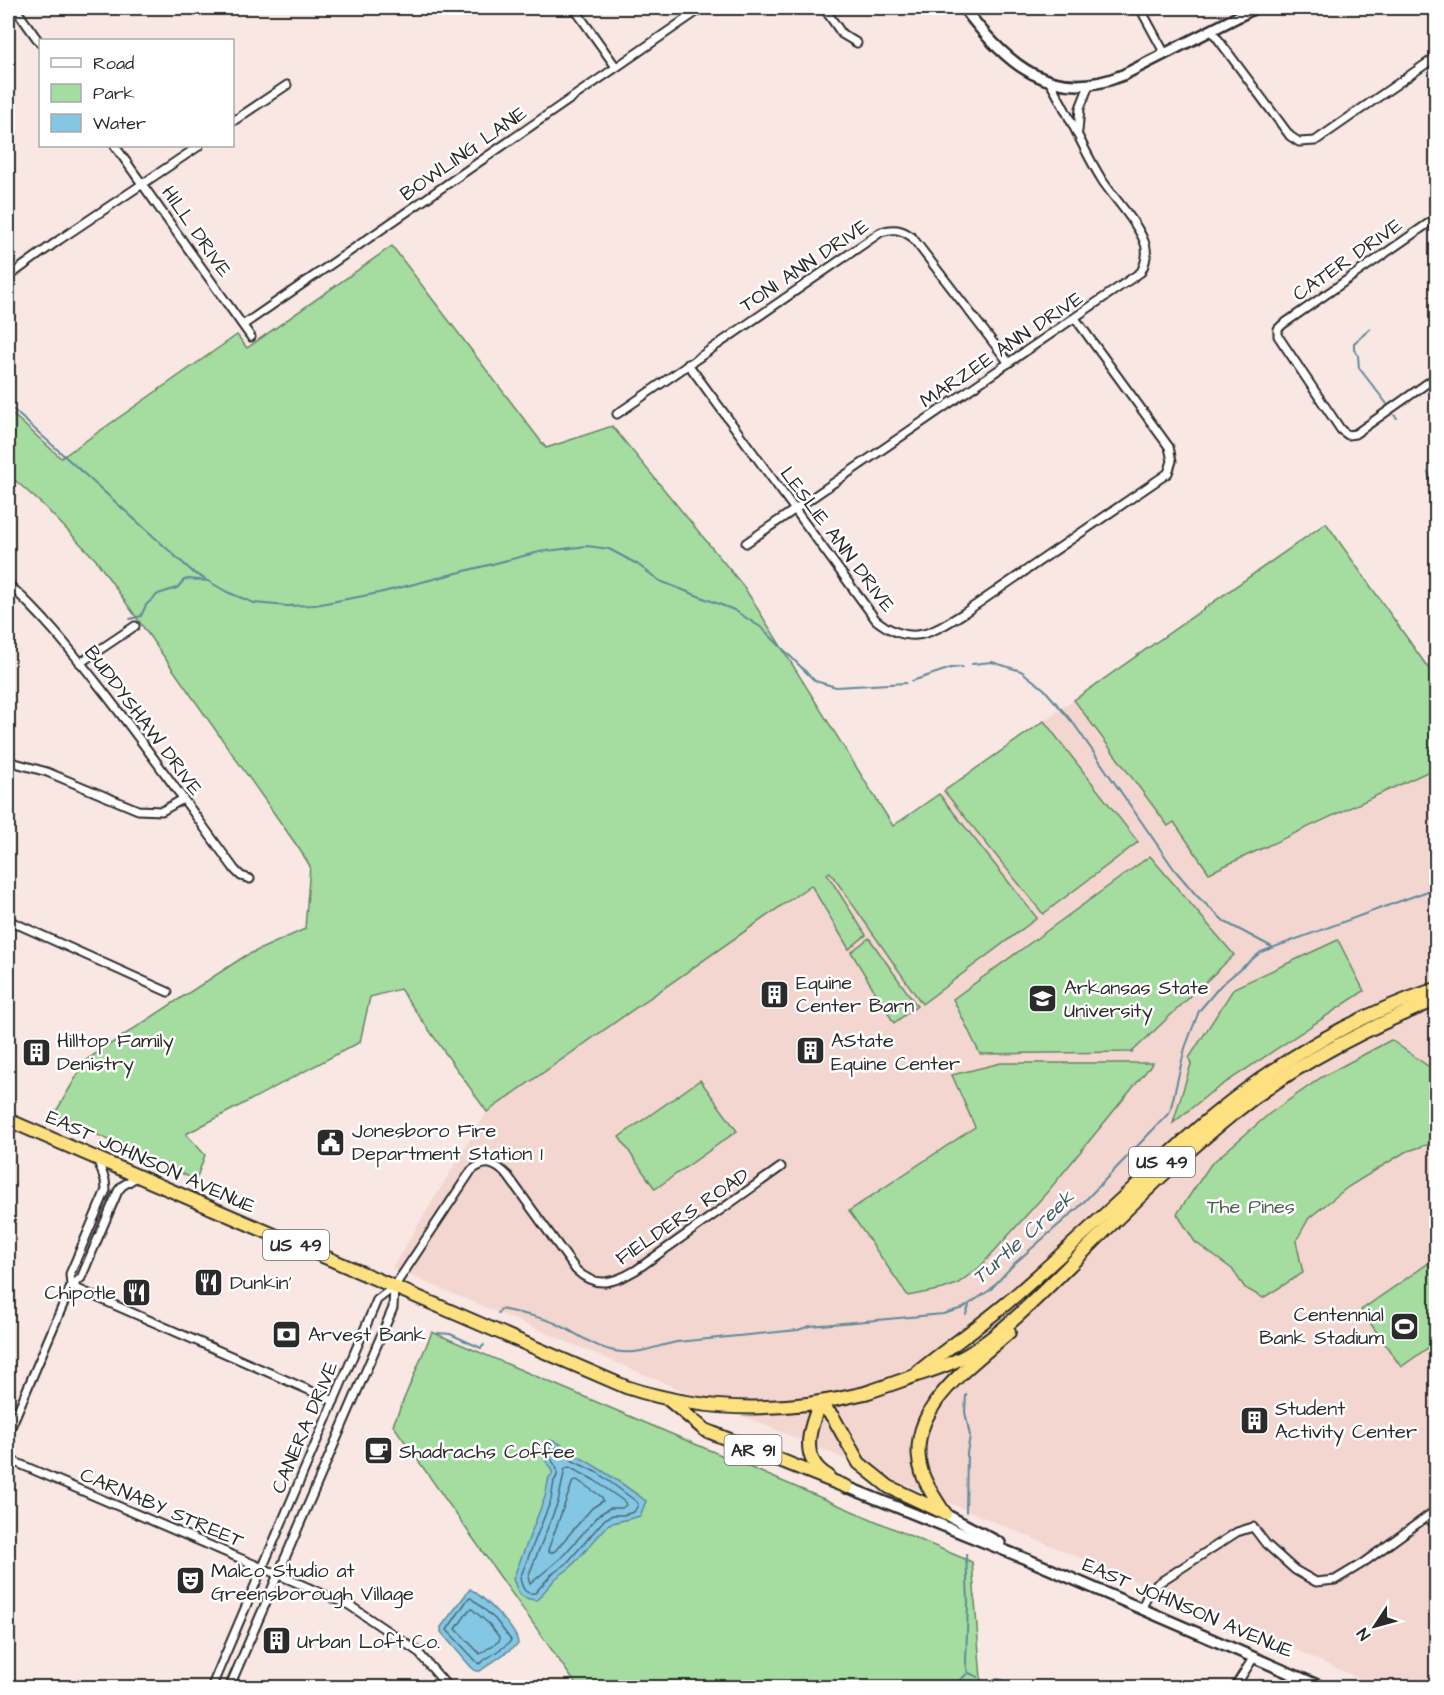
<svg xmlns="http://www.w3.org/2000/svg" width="1444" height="1695" font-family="'Architects Daughter',sans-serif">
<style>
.built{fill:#f3d6cf}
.green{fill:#a5dca0;stroke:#688466;stroke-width:1.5}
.water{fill:#83c7e4;stroke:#60899a;stroke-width:1.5}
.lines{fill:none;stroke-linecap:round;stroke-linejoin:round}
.shore{stroke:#4e6975;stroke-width:1.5}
.stream{stroke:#60899a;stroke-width:2}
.street-casing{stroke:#2b2b2b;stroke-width:11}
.secondary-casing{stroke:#2b2b2b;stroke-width:14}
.highway-casing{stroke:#2b2b2b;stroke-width:16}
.street{stroke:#fff;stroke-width:7}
.secondary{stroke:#fff;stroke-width:9}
.highway{stroke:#fde080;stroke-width:12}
.labels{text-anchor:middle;stroke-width:5;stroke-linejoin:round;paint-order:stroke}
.shield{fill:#fff;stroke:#6b6b6b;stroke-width:1.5}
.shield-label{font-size:18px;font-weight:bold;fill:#2b2b2b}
.street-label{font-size:20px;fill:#2b2b2b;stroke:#fff}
.poi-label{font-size:20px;fill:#2b2b2b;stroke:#fff;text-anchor:start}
.park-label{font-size:20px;fill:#50604e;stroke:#fff}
.water-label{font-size:21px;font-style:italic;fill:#455a62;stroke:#fff}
</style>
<rect width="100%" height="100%" fill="#f8e7e3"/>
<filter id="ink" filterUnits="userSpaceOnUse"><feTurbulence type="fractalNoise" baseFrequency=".0167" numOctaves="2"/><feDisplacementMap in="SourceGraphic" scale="12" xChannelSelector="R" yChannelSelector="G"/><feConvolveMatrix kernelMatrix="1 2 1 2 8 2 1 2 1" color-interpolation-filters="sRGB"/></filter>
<g filter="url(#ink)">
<!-- built -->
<path class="built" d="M1326,523L1436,679V1687H1378L1272,1639L392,1268L487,1112Z"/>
<!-- green -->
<g class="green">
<path d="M392,246L546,448L612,426L744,587L893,826L939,794L1037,918L922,1004L830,872L827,874L866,935L849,949L811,885L487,1112L400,989L370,997L360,1042L186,1134L205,1155L196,1180L54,1115L86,1060L245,956L305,929L310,866L302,853L96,560L43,505L8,474V410L61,458L237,335L247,348Z"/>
<path d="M1326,523L1436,679V768L1209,873L1174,822L1168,826L1074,700Z"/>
<path d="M1044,721L1138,842L1043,914L944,791Z"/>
<path d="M1150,856L1234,955L1132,1052L980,1054L953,999Z"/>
<path d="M869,938L917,1006L894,1023L851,952Z"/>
<path d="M1338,940L1364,991L1210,1093L1173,1123L1191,1064L1189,1058L1234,988Z"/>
<path d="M1391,1040L1428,1066L1436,1067V1142L1405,1152L1348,1187L1309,1218L1296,1241L1303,1273L1263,1298L1245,1288L1232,1269L1195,1242L1177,1214L1211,1164L1269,1114L1322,1077Z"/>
<path d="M1001,1063H1153L1049,1190L980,1267L957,1284L943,1289L908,1296L849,1211L975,1127L952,1075Z"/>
<path d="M700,1080L737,1131L655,1189L619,1137Z"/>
<path d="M1436,1258V1342L1401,1367L1361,1310Z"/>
<path d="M432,1332L972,1562L981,1679L970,1688L578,1687L393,1425Z"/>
</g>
<!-- water -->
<g class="water">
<path d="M549,1440C563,1442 565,1450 577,1456C602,1469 623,1484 646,1501L640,1516L609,1524L570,1568L556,1578L537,1600C519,1599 519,1594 513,1579L545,1497L549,1477L552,1475V1471L540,1451Z"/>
<path d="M470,1589C482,1596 518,1629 518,1644L480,1671H476L471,1667L441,1632V1627Z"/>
</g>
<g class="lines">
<!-- shore -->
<g class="shore">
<path d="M551,1447H556L573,1461L598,1473L637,1502L638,1505L634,1512L623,1515H613L605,1519L566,1564L552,1574L535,1593C524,1595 522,1587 520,1578L551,1500L554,1481L557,1476V1469L548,1453Z"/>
<path d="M569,1467L594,1480L625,1502L626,1505L622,1508H610L600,1514L561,1558L530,1584L528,1577L558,1502L565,1469Z"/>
<path d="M577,1480L602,1497L603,1501L592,1508L555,1551L550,1553L548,1550L573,1481Z"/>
<path d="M471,1598L495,1619L511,1640L509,1643L479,1664L447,1630L468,1599Z"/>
<path d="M472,1609L489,1624L500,1638L499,1641L480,1654L456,1629L469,1610Z"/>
</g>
<!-- stream -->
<g class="stream">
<path d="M1370,329L1354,343V350L1358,355L1359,368L1387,404"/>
<path d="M8,405L194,573L205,579"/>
<path d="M1394,415L1397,418"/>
<path d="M1428,472L1436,496"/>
<path d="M130,619L141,616L146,605L158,594L177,588L184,580L189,579L208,581L227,592L254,603L287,606L315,605L379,593L539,552L587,546L609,549L637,564L660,581L734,610L762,628L815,681L836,687L906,683"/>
<path d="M972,664L992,662L1021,671L1044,689L1074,724L1174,869L1197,896L1225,922L1272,947"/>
<path d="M912,681L951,668L962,667"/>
<path d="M498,1313L501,1309C520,1314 542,1316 559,1325C580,1335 599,1351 623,1352C642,1354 659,1345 677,1342L798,1330L810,1326L943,1314L963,1308L990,1290L1015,1263L1078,1208L1170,1112L1185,1048L1199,1011L1221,985L1261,952L1436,888"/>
<path d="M966,1314L969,1306"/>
<path d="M438,1333L450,1334L481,1348L484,1345"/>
<path d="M966,1512L967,1453L970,1436L965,1412L966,1395"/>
<path d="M969,1673L978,1677"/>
<path d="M994,1679L1002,1680L1013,1688"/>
<path d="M951,1688L968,1673L966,1662L968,1603L966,1554"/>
</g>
<defs>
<g id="street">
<path d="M15,8L40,43"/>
<path d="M574,8L616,67"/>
<path d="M824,8L842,34L857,43"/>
<path d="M1140,8L1165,54"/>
<path d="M1212,31L1290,136L1299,142L1315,141L1436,57"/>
<path d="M232,122L287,85"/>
<path d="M1078,131L1080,108L1089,85"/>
<path d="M115,146L251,337"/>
<path d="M1436,218L1282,325L1278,329V336L1341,430L1348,435L1355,434L1436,377"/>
<path d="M8,277L59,240L199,146"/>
<path d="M243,325L702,8"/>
<path d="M688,364L876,620C910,647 931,634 964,613L1168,473L1172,461L1169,447L1075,318"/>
<path d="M617,414L881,232C894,228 901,229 912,237L1009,363"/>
<path d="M746,543L1141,272C1146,262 1149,252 1144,241C1135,219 1115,200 1102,180C1082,148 1069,113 1049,81"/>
<path d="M8,584C41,613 69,648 96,682C144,743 189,807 235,870L241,876L250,879"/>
<path d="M80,663L135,626"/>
<path d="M8,749V759"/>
<path d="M8,761L47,772L138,810L162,811L183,799"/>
<path d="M8,920L168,992"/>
<path d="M98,1161L105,1180L106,1190L70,1274L71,1286L81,1278L118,1191L122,1186L138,1176"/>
<path d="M8,1434L71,1286L334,1401"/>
<path d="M8,1459L349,1605L417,1651L449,1688"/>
<path d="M1428,1516L1436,1528"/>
<path d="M1142,1608L1148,1594L1157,1584L1237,1532L1253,1527L1266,1544L1295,1570L1316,1582L1335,1580L1363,1563L1436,1510"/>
<path d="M211,1688L377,1300L394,1287L471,1171C486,1159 495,1163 508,1176L576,1270C596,1289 614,1283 636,1270L781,1167"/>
<path d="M229,1688L393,1308L394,1287"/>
<path d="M1234,1688L1254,1657"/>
</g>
<g id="secondary">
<path d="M964,8C1005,63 1051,105 1123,75L1255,8"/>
<path d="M847,1487L1036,1563L1324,1688"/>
<path d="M945,1514L1000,1543"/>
</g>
<g id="highway">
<path d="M8,1120L626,1387C704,1413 785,1413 865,1393C881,1388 897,1382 914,1376C932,1370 950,1365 967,1355C1004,1332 1036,1299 1067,1268C1121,1215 1175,1160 1234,1113C1295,1064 1364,1029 1436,1000"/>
<path d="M918,1372C947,1348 979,1327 1008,1302C1053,1263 1098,1221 1142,1180C1164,1160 1186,1138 1209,1119C1276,1063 1354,1016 1436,989"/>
<path d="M669,1400L705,1430L847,1487"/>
<path d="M820,1403L833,1417L859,1463L889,1487L945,1513"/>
<path d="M820,1403C809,1429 799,1459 828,1476"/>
<path d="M945,1514C937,1501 927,1488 922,1473C902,1411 969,1368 1009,1332"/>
</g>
</defs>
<!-- street casing -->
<use href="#street" class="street-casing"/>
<!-- secondary casing -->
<use href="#secondary" class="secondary-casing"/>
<!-- highway casing -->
<use href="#highway" class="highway-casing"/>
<!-- street -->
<use href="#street" class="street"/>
<!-- secondary -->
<use href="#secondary" class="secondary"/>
<!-- highway -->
<use href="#highway" class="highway"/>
</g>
</g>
<!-- icons -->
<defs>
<symbol id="building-square" viewBox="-11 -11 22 22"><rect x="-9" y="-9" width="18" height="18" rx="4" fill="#2b2b2b" stroke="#fff"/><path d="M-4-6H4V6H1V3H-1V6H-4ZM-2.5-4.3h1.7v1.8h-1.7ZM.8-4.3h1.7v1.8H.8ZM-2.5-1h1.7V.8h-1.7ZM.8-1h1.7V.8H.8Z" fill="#fff"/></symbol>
<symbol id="university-square" viewBox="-11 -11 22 22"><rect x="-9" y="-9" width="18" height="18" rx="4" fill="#2b2b2b" stroke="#fff"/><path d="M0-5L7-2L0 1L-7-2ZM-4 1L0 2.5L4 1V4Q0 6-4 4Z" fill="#fff"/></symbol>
<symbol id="civic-square" viewBox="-11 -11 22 22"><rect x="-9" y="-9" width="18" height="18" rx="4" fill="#2b2b2b" stroke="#fff"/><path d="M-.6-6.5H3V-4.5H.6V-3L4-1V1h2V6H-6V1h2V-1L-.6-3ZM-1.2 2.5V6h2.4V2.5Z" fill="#fff"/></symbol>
<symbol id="restaurant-square" viewBox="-11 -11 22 22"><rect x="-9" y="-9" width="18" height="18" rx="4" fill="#2b2b2b" stroke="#fff"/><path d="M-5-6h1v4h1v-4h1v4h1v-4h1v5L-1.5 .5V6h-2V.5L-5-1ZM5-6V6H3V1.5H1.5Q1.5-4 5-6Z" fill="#fff"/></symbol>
<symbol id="stadium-square" viewBox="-11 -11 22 22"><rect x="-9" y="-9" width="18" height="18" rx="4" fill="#2b2b2b" stroke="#fff"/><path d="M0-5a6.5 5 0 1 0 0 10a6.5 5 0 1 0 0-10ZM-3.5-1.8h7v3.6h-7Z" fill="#fff"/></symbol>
<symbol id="bank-square" viewBox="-11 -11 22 22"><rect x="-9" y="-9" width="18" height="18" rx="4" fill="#2b2b2b" stroke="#fff"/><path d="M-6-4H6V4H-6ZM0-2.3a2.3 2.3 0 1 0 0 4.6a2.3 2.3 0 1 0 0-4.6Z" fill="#fff"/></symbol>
<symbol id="cafe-square" viewBox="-11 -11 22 22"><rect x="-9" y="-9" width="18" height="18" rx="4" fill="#2b2b2b" stroke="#fff"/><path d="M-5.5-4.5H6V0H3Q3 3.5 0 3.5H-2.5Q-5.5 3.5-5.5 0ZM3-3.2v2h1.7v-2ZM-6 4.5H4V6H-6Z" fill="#fff"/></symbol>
<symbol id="theatre-square" viewBox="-11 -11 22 22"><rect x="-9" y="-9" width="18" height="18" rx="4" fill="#2b2b2b" stroke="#fff"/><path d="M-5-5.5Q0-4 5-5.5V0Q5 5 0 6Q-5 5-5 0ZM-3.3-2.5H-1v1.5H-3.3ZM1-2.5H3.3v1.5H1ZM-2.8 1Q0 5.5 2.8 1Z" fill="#fff"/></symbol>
</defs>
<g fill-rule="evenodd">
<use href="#building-square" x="758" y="978" width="33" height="33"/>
<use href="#university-square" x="1026" y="982" width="33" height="33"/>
<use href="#building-square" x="794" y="1034" width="33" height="33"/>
<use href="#building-square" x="20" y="1036" width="33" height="33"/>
<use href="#civic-square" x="314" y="1126" width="33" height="33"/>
<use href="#restaurant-square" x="192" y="1266" width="33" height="33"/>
<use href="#restaurant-square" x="120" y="1276" width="33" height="33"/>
<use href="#stadium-square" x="1388" y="1310" width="33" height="33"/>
<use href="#bank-square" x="270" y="1318" width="33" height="33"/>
<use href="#building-square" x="1238" y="1404" width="33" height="33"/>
<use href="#cafe-square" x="362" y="1434" width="33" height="33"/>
<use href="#theatre-square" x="174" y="1564" width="33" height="33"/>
<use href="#building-square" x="260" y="1624" width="33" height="33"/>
</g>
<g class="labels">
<!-- shield labels -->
<g class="shield">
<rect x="1129" y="1147" width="66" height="30" rx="4.5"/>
<rect x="263" y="1230" width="66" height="30" rx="4.5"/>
<rect x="724.5" y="1435" width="57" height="30" rx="4.5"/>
</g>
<g class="shield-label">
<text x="1162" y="1168">US 49</text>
<text x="296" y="1251">US 49</text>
<text x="753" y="1456">AR 91</text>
</g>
<!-- street labels -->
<g class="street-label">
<text transform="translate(463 153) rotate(-35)" y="7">BOWLING LANE</text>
<text transform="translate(197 231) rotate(55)" y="7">HILL DRIVE</text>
<text transform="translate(1347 259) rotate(-35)" y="7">CATER DRIVE</text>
<text transform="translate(804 265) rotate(-34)" y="7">TONI ANN DRIVE</text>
<text transform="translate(1001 349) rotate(-34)" y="7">MARZEE ANN DRIVE</text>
<text transform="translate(838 539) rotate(53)" y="7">LESLIE ANN DRIVE</text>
<text transform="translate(144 720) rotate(53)" y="7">BUDDYSHAW DRIVE</text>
<text transform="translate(151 1161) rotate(24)" y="7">EAST JOHNSON AVENUE</text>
<text transform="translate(682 1216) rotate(-34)" y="7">FIELDERS ROAD</text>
<text transform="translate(304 1427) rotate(-67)" y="7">CANERA DRIVE</text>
<text transform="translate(162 1507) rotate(23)" y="7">CARNABY STREET</text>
<text transform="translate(1188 1607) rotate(23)" y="7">EAST JOHNSON AVENUE</text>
</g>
<!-- poi labels -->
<g class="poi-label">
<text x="796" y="989">Equine<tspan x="796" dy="23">Center Barn</tspan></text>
<text x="1064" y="994">Arkansas State<tspan x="1064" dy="23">University</tspan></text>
<text x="57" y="1047">Hilltop Family<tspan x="57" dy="23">Denistry</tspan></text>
<text x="831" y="1047">AState<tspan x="831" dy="23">Equine Center</tspan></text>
<text x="352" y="1137">Jonesboro Fire<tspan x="352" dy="23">Department Station 1</tspan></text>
<text x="230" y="1289">Dunkin'</text>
<text x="116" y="1299" text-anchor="end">Chipotle</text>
<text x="1384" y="1321" text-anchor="end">Centennial<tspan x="1384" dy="23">Bank Stadium</tspan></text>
<text x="308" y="1341">Arvest Bank</text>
<text x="1275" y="1415">Student<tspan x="1275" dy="23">Activity Center</tspan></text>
<text x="399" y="1458">Shadrachs Coffee</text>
<text x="211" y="1577">Malco Studio at<tspan x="211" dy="23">Greensborough Village</tspan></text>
<text x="297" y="1648">Urban Loft Co.</text>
</g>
<!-- park labels -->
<g class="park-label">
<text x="1251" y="1213">The Pines</text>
</g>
<!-- water labels -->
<g class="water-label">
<text transform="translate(1023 1237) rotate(-42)" y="7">Turtle Creek</text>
</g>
</g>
<!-- margin -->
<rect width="1444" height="1695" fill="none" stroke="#fff" stroke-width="30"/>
<rect x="15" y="15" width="1414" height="1665" fill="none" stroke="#2b2b2b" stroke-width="2" filter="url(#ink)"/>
<!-- legend -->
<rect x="39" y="39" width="195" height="108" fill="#ffffff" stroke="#aaaaaa" stroke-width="1.5"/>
<rect x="51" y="58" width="30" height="9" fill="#ffffff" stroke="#aaaaaa" stroke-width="1.5"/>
<text x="93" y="69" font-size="18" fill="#2b2b2b">Road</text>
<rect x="51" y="84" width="30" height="18" fill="#a5dca0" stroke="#aaaaaa" stroke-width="1.5"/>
<text x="93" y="99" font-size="18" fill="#2b2b2b">Park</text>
<rect x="51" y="114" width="30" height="18" fill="#83c7e4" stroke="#aaaaaa" stroke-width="1.5"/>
<text x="93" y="129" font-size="18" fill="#2b2b2b">Water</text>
<!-- north arrow -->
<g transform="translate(1375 1626) rotate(234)" stroke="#ffffff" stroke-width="4.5" paint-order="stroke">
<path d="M0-4.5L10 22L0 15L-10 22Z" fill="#2b2b2b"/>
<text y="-9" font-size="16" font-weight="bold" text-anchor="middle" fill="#2b2b2b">N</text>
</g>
</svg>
